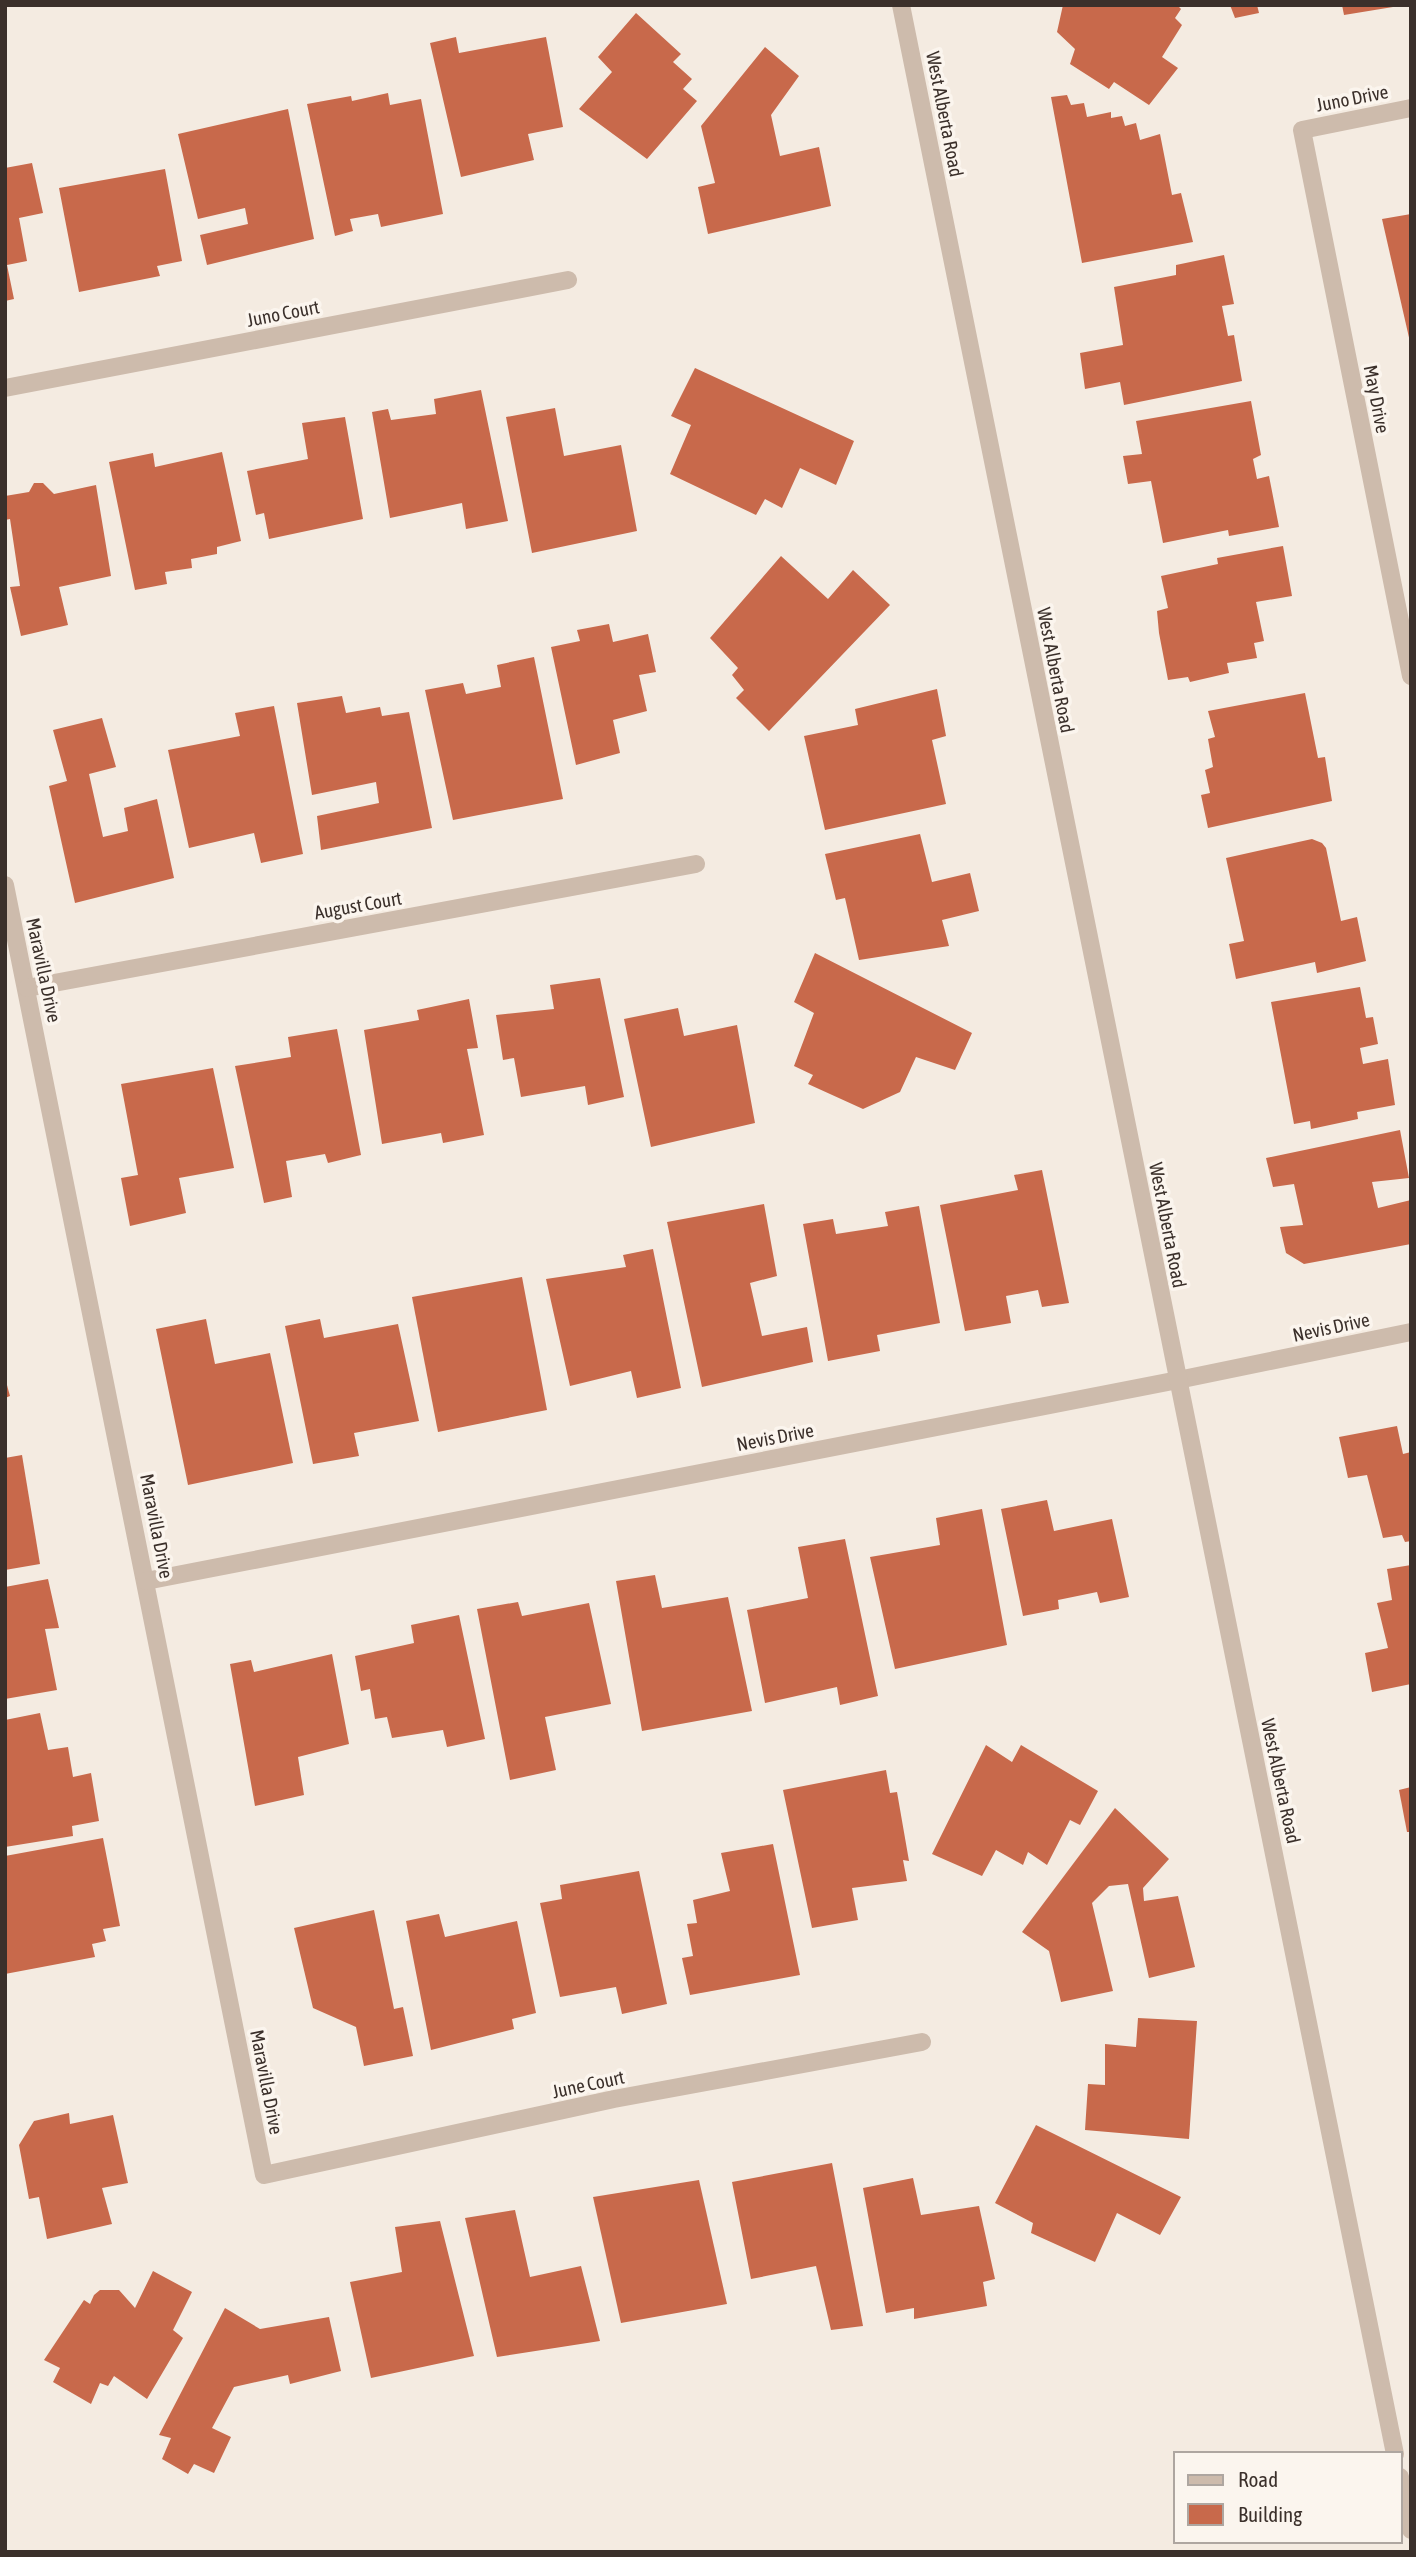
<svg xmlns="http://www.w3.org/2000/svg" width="1416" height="2557" font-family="'Asap Condensed',sans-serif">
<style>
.building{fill:#c8694b}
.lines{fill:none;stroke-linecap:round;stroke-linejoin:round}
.minor{stroke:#cdbbac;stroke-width:18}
.tertiary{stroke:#cdbbac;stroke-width:18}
.labels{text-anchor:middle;stroke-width:7;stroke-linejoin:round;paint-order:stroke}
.street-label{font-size:19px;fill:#3b302b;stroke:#fbf5ee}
</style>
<rect width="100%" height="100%" fill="#f4ebe1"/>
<!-- building -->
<g class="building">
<path d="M1063,5H1177L1181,9L1175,18L1182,25L1162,57L1178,68L1149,105L1114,82L1109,89L1070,64L1075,49L1057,32Z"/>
<path d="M1230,5H1257L1259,13L1235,18Z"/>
<path d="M1342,5H1393V7L1344,15Z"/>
<path d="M636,13L681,54L673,62L692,79L683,89L697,101L647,159L579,109L612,72L598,57Z"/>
<path d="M456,37L459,53L546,37L563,127L528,134L534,160L461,177L430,43Z"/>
<path d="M765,47L799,76L771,115L780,156L819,147L831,206L708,234L698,187L715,183L701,126Z"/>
<path d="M388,93L390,105L421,99L443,214L381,227L378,214L350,219L353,231L335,236L307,104L351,96L352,101Z"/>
<path d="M1067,95L1071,105L1084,103L1087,117L1111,112V118L1122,116L1125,126L1136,123L1140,140L1160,134L1172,195L1181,193L1193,242L1082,263L1051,97Z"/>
<path d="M288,109L314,239L207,265L200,235L248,224L245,208L198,219L178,134Z"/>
<path d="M32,163L43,213L19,218L27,261L7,265L14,299L5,301V168Z"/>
<path d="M165,169L182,261L157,266L160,276L79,292L59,188Z"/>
<path d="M1411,214V342H1410L1382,219Z"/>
<path d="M1224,255L1234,304L1222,306L1228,336L1234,335L1242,381L1124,405L1120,382L1085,389L1080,353L1123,345L1114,287L1176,275V265Z"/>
<path d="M695,368L854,441L836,485L800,468L782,508L765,499L756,515L670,474L691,425L671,416Z"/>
<path d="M481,390L508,521L466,529L462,503L390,518L372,412L388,409L391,420L436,414L434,399Z"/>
<path d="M1251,401L1261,455L1253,459L1257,479L1269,476L1279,527L1229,536L1228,530L1163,543L1151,481L1128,484L1123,456L1142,454L1136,421Z"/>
<path d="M555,408L564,456L621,445L637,531L532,553L506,417Z"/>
<path d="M345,417L363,519L269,539L264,513L256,515L247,471L308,459L302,423Z"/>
<path d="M222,452L241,541L217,547V554L191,559L192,568L165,572L167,584L135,590L109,462L153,453L155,467Z"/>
<path d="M34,483H43L54,494L96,485L111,576L59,587L68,625L21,636L10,587L20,586L10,519L5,520V496L29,492Z"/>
<path d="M1283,546L1292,596L1256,602L1264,641L1254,643L1257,658L1227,663L1229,673L1190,682L1188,677L1168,680L1159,633L1157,611L1168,608L1161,576L1218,564L1217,558Z"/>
<path d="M781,556L828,599L853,570L890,605L769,731L736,698L744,690L732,675L738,668L710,638Z"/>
<path d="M609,624L613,642L648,634L656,672L639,675L647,711L613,720L620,753L576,765L551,647L580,641L577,630Z"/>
<path d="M534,657L563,799L453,820L425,690L463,683L466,694L501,687L497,665Z"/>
<path d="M937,689L946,736L932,740L946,804L825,830L804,736L858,725L855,709Z"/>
<path d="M1305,693L1318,758L1325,757L1332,801L1208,828L1201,795L1210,793L1205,770L1213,767L1208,739L1215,737L1208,711Z"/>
<path d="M342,696L346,713L380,707L382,716L409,712L432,828L321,850L317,816L379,803L376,782L312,795L297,703Z"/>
<path d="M274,706L303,854L261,863L254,833L189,848L168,750L240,736L235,713Z"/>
<path d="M102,718L116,767L89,774L103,837L128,831L124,808L157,799L174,878L75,903L49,786L67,781L53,730Z"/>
<path d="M920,834L932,882L970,873L979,911L942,920L949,946L859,960L845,898L836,900L825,854Z"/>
<path d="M1312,839L1322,843L1326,848L1341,921L1357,917L1366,961L1317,973L1315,962L1236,979L1229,944L1244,941L1226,858Z"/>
<path d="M815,953L972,1033L955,1070L916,1057L900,1092L863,1109L808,1084L813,1075L794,1066L814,1013L794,1002Z"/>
<path d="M600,978L624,1097L588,1105L585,1086L521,1097L514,1058L503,1060L496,1015L554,1009L550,985Z"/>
<path d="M1360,987L1366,1018L1373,1017L1378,1044L1360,1048L1363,1064L1388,1059L1395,1105L1357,1112L1358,1119L1311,1129L1310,1121L1294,1124L1271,1002Z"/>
<path d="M469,999L478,1048L467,1049L484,1135L443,1143L441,1133L382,1144L364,1030L419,1020L417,1010Z"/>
<path d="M678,1008L684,1036L737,1025L755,1123L651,1147L624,1019Z"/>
<path d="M337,1029L361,1155L328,1163L325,1154L286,1161L292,1197L264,1203L235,1066L291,1057L288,1037Z"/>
<path d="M213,1068L234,1168L179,1178L186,1213L130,1226L121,1178L138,1175L121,1084Z"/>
<path d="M1400,1130L1409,1178L1372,1182L1378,1208L1411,1200V1244L1304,1264L1286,1253L1280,1227L1303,1225L1294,1184L1273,1187L1266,1158Z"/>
<path d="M1042,1170L1069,1303L1042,1307L1038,1290L1006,1296L1011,1323L965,1331L940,1205L1018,1190L1014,1175Z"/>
<path d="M764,1204L777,1276L750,1283L762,1336L807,1327L813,1362L702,1387L667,1222Z"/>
<path d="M919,1206L940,1323L877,1335L880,1351L828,1361L803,1224L833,1219L836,1234L888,1226L885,1212Z"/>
<path d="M653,1249L681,1388L637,1398L631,1371L570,1386L546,1279L626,1267L623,1255Z"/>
<path d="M522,1277L547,1410L438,1432L412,1297Z"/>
<path d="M206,1319L215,1364L270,1353L293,1463L188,1485L156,1329Z"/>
<path d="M320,1319L324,1338L398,1324L419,1421L354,1433L359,1456L313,1464L285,1326Z"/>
<path d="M5,1378L10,1396L5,1398Z"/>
<path d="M1397,1426L1403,1454L1411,1452V1541L1405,1542L1402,1535L1383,1538L1367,1475L1348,1478L1339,1437Z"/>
<path d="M22,1455L40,1564L5,1570V1458Z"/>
<path d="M1047,1500L1054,1531L1112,1519L1129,1597L1100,1603L1097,1592L1058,1600L1059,1609L1023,1616L1001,1509Z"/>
<path d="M982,1509L1007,1645L895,1669L870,1557L940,1545L936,1518Z"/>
<path d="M845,1539L878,1696L840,1705L837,1687L765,1703L747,1610L808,1598L798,1547Z"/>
<path d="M1411,1565V1684L1372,1692L1365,1653L1388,1648L1377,1603L1392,1600L1387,1569Z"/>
<path d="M655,1575L662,1608L728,1597L752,1711L642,1731L616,1581Z"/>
<path d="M48,1579L59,1628L45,1629L57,1690L5,1699V1587Z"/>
<path d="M518,1602L522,1616L589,1603L611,1704L545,1717L556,1770L510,1780L477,1609Z"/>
<path d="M459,1615L485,1739L447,1747L443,1730L392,1738L387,1717L375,1719L370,1689L361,1691L355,1656L414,1643L411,1625Z"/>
<path d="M332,1654L349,1744L298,1757L304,1795L255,1806L230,1664L251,1660L254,1672Z"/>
<path d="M40,1713L48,1750L68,1747L73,1777L91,1773L99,1821L72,1826L73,1836L5,1847V1720Z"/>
<path d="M986,1745L1012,1762L1021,1745L1098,1791L1080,1825L1070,1820L1047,1865L1028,1852L1023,1865L996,1850L982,1876L932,1854Z"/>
<path d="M886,1770L890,1793L897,1792L909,1861L903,1860L907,1881L852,1888L858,1920L812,1928L783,1790Z"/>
<path d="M1411,1787V1832H1407L1399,1790Z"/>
<path d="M1115,1808L1169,1859L1143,1888L1144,1901L1178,1896L1195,1967L1149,1978L1128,1884L1109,1886L1092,1903L1113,1991L1061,2002L1049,1951L1022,1932Z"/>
<path d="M103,1838L120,1926L103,1929L106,1941L92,1944L95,1957L5,1974V1856Z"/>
<path d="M773,1844L800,1975L690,1995L682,1958L693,1956L687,1924L697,1923L693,1900L730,1891L721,1853Z"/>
<path d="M639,1871L667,2004L622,2014L616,1987L560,1997L540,1903L562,1899L560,1885Z"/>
<path d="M374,1910L394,2009L403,2007L413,2056L364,2066L356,2027L313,2008L294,1928Z"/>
<path d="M439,1914L445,1937L517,1921L536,2013L512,2019L514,2029L431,2050L406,1921Z"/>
<path d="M1138,2018L1197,2021L1189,2139L1085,2130L1088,2084L1105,2085V2044L1136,2047Z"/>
<path d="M69,2113L70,2124L113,2115L128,2183L102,2188L112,2224L47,2239L39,2197L29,2199L19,2145L34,2121Z"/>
<path d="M1036,2125L1181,2197L1160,2235L1117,2213L1095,2262L1031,2233L1033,2223L995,2203Z"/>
<path d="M832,2163L863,2326L831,2330L816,2266L751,2279L732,2182Z"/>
<path d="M913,2178L921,2215L979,2206L995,2279L983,2282L987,2306L914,2319V2308L886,2313L863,2188Z"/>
<path d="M699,2180L727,2304L621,2323L593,2197Z"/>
<path d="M515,2210L530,2277L581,2266L600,2341L497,2357L465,2218Z"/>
<path d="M440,2221L474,2356L371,2378L350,2282L402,2272L395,2227Z"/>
<path d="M153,2271L192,2292L173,2330L183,2338L147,2399L114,2376L108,2386L100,2383L91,2404L53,2382L60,2368L44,2360L84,2300L90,2304L94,2295L100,2290H119L135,2308Z"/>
<path d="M225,2308L260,2329L329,2317L341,2371L290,2384L288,2375L234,2387L212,2428L231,2437L214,2473L194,2464L188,2474L162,2459L171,2438L159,2435Z"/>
</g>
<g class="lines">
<!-- minor -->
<g class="minor">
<path d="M1411,108L1302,130L1411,676"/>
<path d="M5,388L568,280"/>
<path d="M5,885L264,2175L614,2099L922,2042"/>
<path d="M27,988L696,864"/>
<path d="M146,1581L1178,1380L1411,1332"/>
</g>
<!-- tertiary -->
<g class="tertiary">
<path d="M901,5L1395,2454"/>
<path d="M1400,2477L1411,2530"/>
</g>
</g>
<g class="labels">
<!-- street labels -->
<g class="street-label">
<text transform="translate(1352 98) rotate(-11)" y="7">Juno Drive</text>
<text transform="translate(945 114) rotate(79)" y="7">West Alberta Road</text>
<text transform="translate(283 313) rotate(-11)" y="7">Juno Court</text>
<text transform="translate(1377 399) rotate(79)" y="7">May Drive</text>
<text transform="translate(1056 670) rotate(79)" y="7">West Alberta Road</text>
<text transform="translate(358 905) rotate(-10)" y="7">August Court</text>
<text transform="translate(44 970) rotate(78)" y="7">Maravilla Drive</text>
<text transform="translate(1168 1225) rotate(79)" y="7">West Alberta Road</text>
<text transform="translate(1331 1327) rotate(-12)" y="7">Nevis Drive</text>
<text transform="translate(775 1437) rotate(-11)" y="7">Nevis Drive</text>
<text transform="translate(157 1526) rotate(79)" y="7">Maravilla Drive</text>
<text transform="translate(1281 1781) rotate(78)" y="7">West Alberta Road</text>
<text transform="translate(267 2082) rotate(79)" y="7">Maravilla Drive</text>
<text transform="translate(588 2084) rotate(-12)" y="7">June Court</text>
</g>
</g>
<!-- border -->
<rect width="1416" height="2557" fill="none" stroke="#3b302b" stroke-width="14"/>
<!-- legend -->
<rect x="1174" y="2452" width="228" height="91" fill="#fbf5ee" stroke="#aea6a0" stroke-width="2"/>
<rect x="1188" y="2475" width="35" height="10" fill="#cdbbac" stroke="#aea6a0" stroke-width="2"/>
<text x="1238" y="2487" font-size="21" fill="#3b302b">Road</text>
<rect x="1188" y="2504" width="35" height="21" fill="#c8694b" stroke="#aea6a0" stroke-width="2"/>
<text x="1238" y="2522" font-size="21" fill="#3b302b">Building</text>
</svg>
